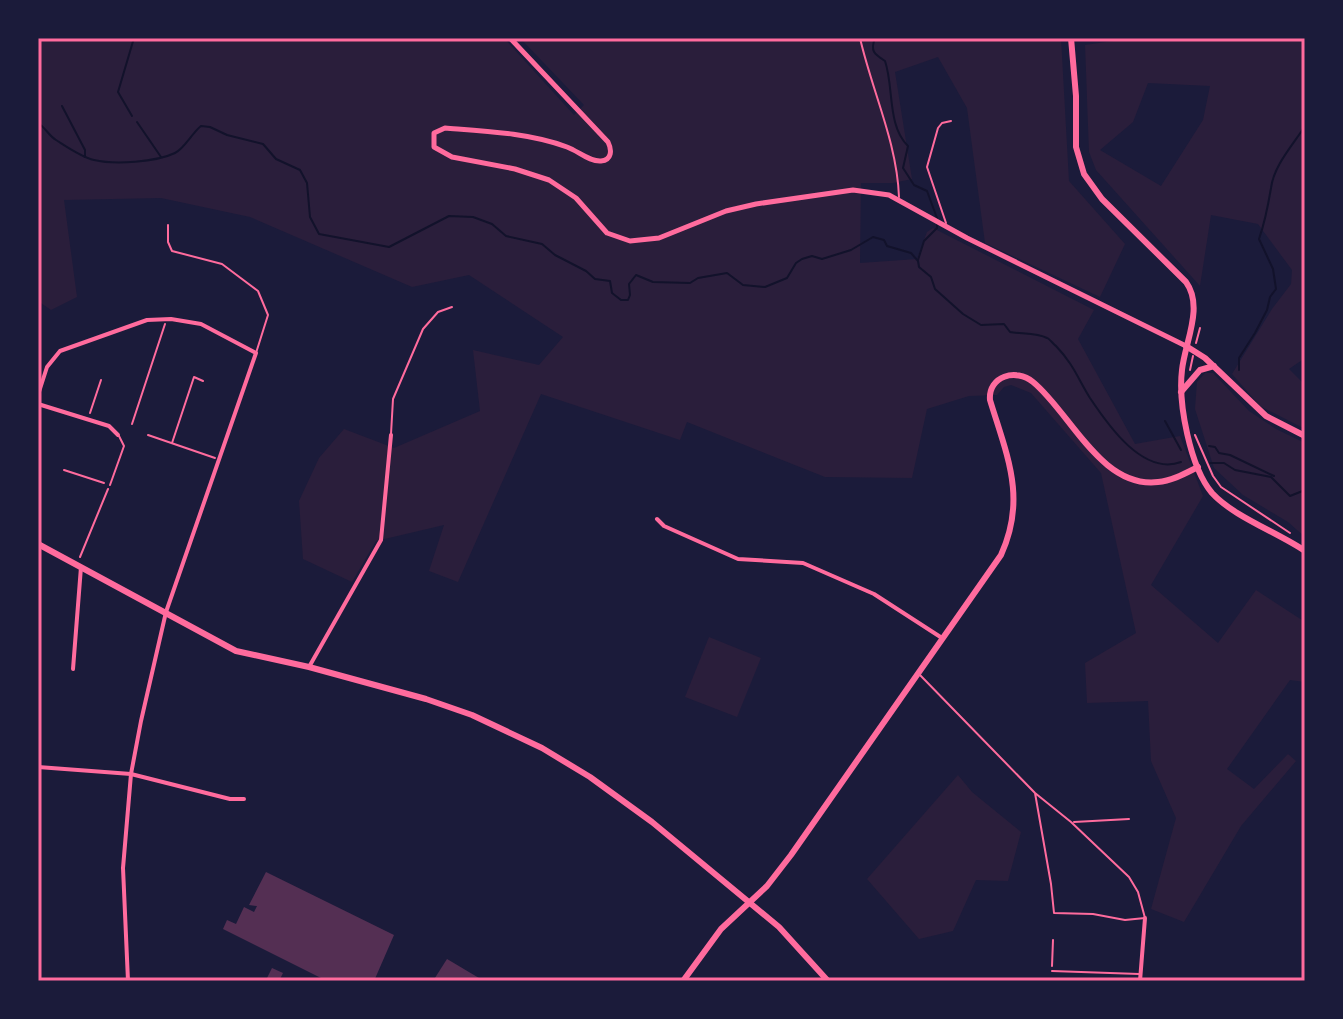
<svg xmlns="http://www.w3.org/2000/svg" width="1343" height="1019" font-family="Mulish,sans-serif">
<style>
.green{fill:#2a1e3b;fill-rule:evenodd}
.lines{fill:none;stroke-linecap:round;stroke-linejoin:round}
.stream{stroke:#12122b;stroke-width:2}
.building{fill:#542f53}
.path{stroke:#ff6b9d;stroke-width:2}
.service{stroke:#ff6b9d;stroke-width:2}
.minor{stroke:#ff6b9d;stroke-width:4}
.tertiary{stroke:#ff6b9d;stroke-width:5}
.secondary{stroke:#ff6b9d;stroke-width:6}
.primary{stroke:#ff6b9d;stroke-width:6}
.neatline{fill:none;stroke:#ff6b9d;stroke-width:3}
</style>
<rect width="100%" height="100%" fill="#1b1b3a"/>
<!-- green -->
<g class="green">
<path d="M38,38H504L574,115L584,105L520,38H1061L1069,181L1125,244L1100,297L985,243L967,108L938,57L895,72L912,179L893,183H861L860,263L917,259L927,232L933,228L1094,310L1078,339L1135,444L1180,436L1203,496L1151,585L1218,643L1256,590L1305,622V682L1290,680L1227,769L1254,789L1288,754L1296,761L1241,826L1184,922L1151,909L1176,818L1151,761L1148,701L1087,703L1085,663L1136,633L1101,473L1031,393L1011,385L1004,387L997,395L969,396L927,409L912,478L825,477L687,422L680,440L541,394L458,582L429,571L444,525L376,541L352,582L303,559L299,501L319,458L344,429L394,448L480,411L473,350L539,365L563,337L469,275L412,287L250,217L161,198L64,200L77,297L51,310L38,301Z"/>
<path d="M1133,38H1305V358L1289,369L1305,385V429L1260,406L1232,374L1272,309L1291,284L1292,270L1258,224L1211,215L1200,286L1096,170L1089,152L1085,45ZM1148,83L1210,86L1203,120L1161,186L1100,150L1133,122Z"/>
<path d="M1205,373H1213L1249,411L1276,429L1305,443V537L1288,522L1243,495L1214,468L1195,409L1197,382Z"/>
<path d="M709,637L761,658L737,717L685,697Z"/>
<path d="M958,775L972,792L1021,832L1008,881L976,880L953,931L919,939L867,879Z"/>
</g>
<g class="lines">
<!-- stream -->
<g class="stream">
<path d="M875,38C870,51 874,54 885,61C894,87 887,126 908,146L903,168L914,185L927,191L937,218"/>
<path d="M62,106L85,150V157"/>
<path d="M132,116L118,92L134,38"/>
<path d="M137,122L161,157"/>
<path d="M38,123C46,128 48,135 56,140C67,147 81,157 94,160C115,165 156,162 175,153C185,148 192,133 201,126L210,127L227,135L263,144L276,159L300,170L307,183L310,217L319,234L389,247L449,216L473,217L492,224L506,236L542,244L555,255L586,271L595,279L610,281L612,293L621,300H628L630,295L629,284L636,275L653,282L690,283L698,278L727,273L743,285L765,287L787,278L796,263L802,259L812,256L822,259L851,250L873,237L884,240L887,246L911,253L918,261L919,267L931,277L935,289L963,314L981,325L1004,324L1010,332C1021,334 1037,333 1047,338C1049,338 1054,345 1056,346C1074,365 1077,377 1090,398C1108,425 1143,476 1181,462"/>
<path d="M918,260L924,241L937,228V224"/>
<path d="M1239,370V358L1255,333L1267,310L1270,297L1276,289L1273,269L1259,239C1265,222 1268,206 1271,188C1274,165 1293,145 1305,126"/>
<path d="M1165,421L1181,450"/>
<path d="M1209,446L1215,447L1219,453L1230,455L1274,476"/>
<path d="M1210,463H1224L1235,470L1271,477L1290,496L1305,490"/>
</g>
</g>
<!-- building -->
<g class="building">
<path d="M266,872L394,935L374,981H327L223,929L227,920L236,924L244,907L254,912L257,906L249,905Z"/>
<path d="M447,959L479,978L477,981H433Z"/>
<path d="M272,968L283,973L279,981L267,978Z"/>
</g>
<g class="lines">
<!-- path -->
<g class="path">
<path d="M1196,343L1200,328"/>
<path d="M1190,370L1193,356"/>
<path d="M90,413L101,380"/>
<path d="M132,424L165,324"/>
<path d="M148,435L215,458"/>
<path d="M1195,435L1213,476L1221,487L1290,533"/>
<path d="M172,443L194,377L203,381"/>
<path d="M64,470L104,483"/>
<path d="M80,557L108,489"/>
<path d="M1052,966L1053,940"/>
</g>
<!-- service -->
<g class="service">
<path d="M860,38C872,91 897,142 899,197"/>
<path d="M946,223L927,167L938,128L942,123L951,121"/>
<path d="M168,225V242L172,251L222,264L258,291L268,315L256,353"/>
<path d="M391,434L393,399L423,329L438,312L452,307"/>
<path d="M110,485L124,446L119,436"/>
<path d="M919,674L1035,793L1071,822L1129,877L1138,892L1145,918L1125,920L1093,914L1054,913L1051,884L1035,793"/>
<path d="M1074,822L1129,819"/>
<path d="M1052,971L1139,974"/>
</g>
<!-- minor -->
<g class="minor">
<path d="M38,395L47,367L60,351L147,320L171,319L201,324L256,353L166,612L141,721L131,774L123,868L128,981"/>
<path d="M38,404L109,426L118,435"/>
<path d="M657,519L664,526L738,559L803,563L874,594L942,638"/>
<path d="M309,667L381,540L391,435"/>
<path d="M73,669L81,567"/>
<path d="M38,767L131,774L230,799H244"/>
<path d="M1140,981L1145,918"/>
</g>
<!-- tertiary -->
<path class="tertiary" d="M510,38L608,142C612,150 612,160 601,161C590,162 578,151 567,147C530,133 484,131 445,128L434,133V147L452,157L515,169L549,180L576,198L607,233L630,241L659,238L726,211L756,204L853,190L889,195L967,238L1186,346"/>
<!-- secondary -->
<g class="secondary">
<path d="M1186,346L1205,358L1266,416L1305,436"/>
<path d="M1181,392L1200,370L1214,366"/>
<path d="M38,544L236,651L309,667L426,699L472,715L542,748L590,777L652,822L779,927L828,981"/>
<path d="M683,981L721,929L767,886L791,855L1001,555C1027,498 1007,456 990,400C988,376 1016,368 1033,382C1070,412 1101,489 1158,482C1172,481 1186,473 1198,467"/>
</g>
<!-- primary -->
<path class="primary" d="M1071,38L1076,96V147L1084,174L1102,199L1186,282C1204,307 1185,342 1182,370C1178,403 1190,467 1212,493C1234,517 1277,532 1305,551"/>
</g>
<!-- border -->
<rect width="1343" height="1019" fill="none" stroke="#1b1b3a" stroke-width="80"/>
<rect x="40" y="40" width="1263" height="939" class="neatline"/>
</svg>
